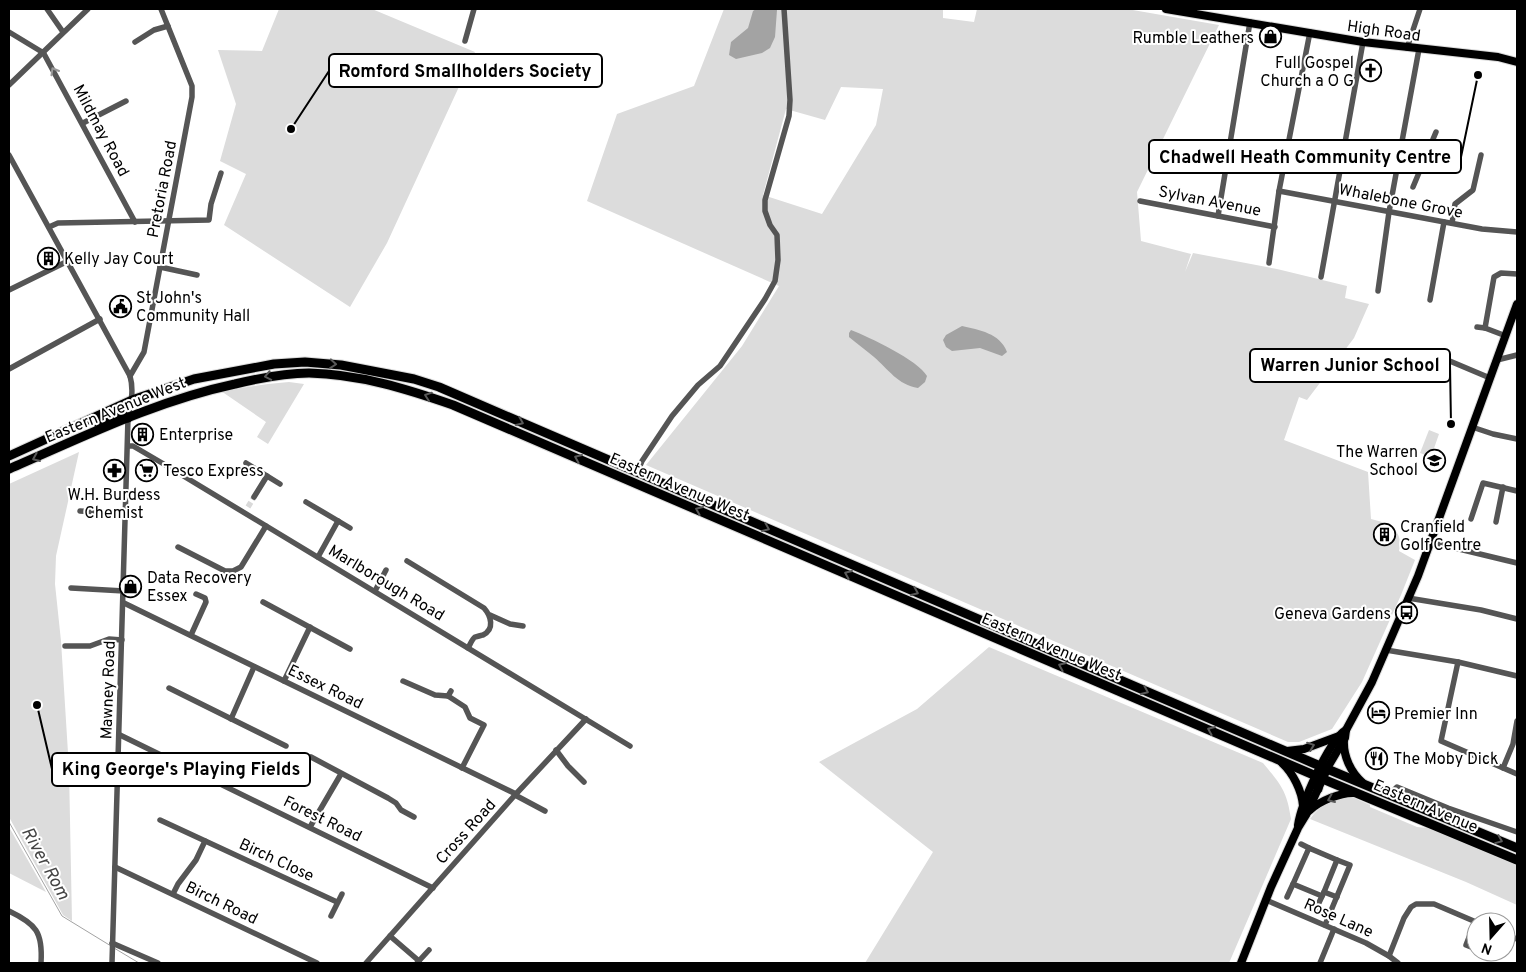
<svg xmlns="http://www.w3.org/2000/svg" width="1526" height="972" font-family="Overpass,sans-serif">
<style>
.green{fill:#dcdcdc;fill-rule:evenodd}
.water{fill:#a3a3a3}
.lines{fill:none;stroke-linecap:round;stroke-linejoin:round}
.stream{stroke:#a3a3a3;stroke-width:1}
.minor-tunnel{stroke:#d9d9d9;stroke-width:5.5;stroke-dasharray:5.5 3;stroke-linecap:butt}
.major-casing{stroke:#dbdbdb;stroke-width:10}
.highway-casing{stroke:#dbdbdb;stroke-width:11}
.minor{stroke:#555;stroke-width:5.5}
.major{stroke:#000;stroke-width:8}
.highway{stroke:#000;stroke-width:9}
.oneway{stroke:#999}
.oneway2{stroke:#595959}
.labels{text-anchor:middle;stroke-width:4;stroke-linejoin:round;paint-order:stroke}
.street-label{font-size:16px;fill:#000;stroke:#fff}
.poi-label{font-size:16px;fill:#000;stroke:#fff;text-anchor:start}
.water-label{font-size:18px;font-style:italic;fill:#444;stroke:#fff}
.leader{fill:none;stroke:#000;stroke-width:2}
.callout-dot{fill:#000;stroke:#fff;stroke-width:2}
.callout{fill:#fff;stroke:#000;stroke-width:2}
.callout-label{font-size:18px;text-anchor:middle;font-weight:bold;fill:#000}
</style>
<rect width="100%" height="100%" fill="#fff"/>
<!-- green -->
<g class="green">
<path d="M279,9H372L475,52L387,243L350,307L224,225L246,174L220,161L236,104L218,50L262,51Z"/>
<path d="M724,9H943V18L974,22L977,9H1127L1219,25L1137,192L1141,241L1191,254L1185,272L1193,253L1277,269L1347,286L1345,298L1369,304L1354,338L1307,400L1299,397L1284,440L1368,472L1371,519C1389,523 1404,530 1399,551L1415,560L1401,595L1362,682L1332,729L1299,742H1288L646,465L742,346L779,286L587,201L617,114L694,86ZM841,87L883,89L876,125L822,214L763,195L786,109L825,120Z"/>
<path d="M289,382L304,384L268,444L257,437L266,422L221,391L268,384Z"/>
<path d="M1429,430L1439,434L1431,457L1420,453Z"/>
<path d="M79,452L56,556L55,584L61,641L69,769L72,921L63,915L9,817V484Z"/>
<path d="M989,647L1263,763C1281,785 1287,791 1291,819L1229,963H865L933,852L819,762L917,709Z"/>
<path d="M1350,796L1370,805V807L1417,827L1429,828L1517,865V905L1466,882L1310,819C1320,805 1333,798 1350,796Z"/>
<path d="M9,827L46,892L9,873Z"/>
</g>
<!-- water -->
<g class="water">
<path d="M756,9L777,10L775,37L770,48L762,53L736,59L729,55L731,42L748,28L753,11Z"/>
<path d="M962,326C979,330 1000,333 1007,352L1002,356L980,348L952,351L946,347L943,340L946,335Z"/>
<path d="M851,330C869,337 918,360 927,376L925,382L918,388C898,385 888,369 874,357C866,350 857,344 849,337V333Z"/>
</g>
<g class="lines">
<!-- stream -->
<g class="stream">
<path d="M9,822L62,916L111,946"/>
<path d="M114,948L139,963"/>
</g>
<!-- minor-tunnel -->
<path class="minor-tunnel" d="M248,507L254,497"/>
<defs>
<g id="major">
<path d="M1166,9L1363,42L1498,57L1517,62"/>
<path d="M1344,740C1343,756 1351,773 1363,783"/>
<path d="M1287,751L1304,749L1339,736"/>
<path d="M1282,763C1293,773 1302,791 1303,806"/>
<path d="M1309,811C1319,801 1341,792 1355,793"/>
<path d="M1298,825C1301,804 1329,740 1346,730"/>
<path d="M1241,963L1271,887L1298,828L1306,815L1329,765L1345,738L1346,730L1372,682L1418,576L1517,304"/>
</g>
<g id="highway">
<path d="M95,422L121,412L128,418"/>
<path d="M9,456L132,400L194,379L274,364L305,362L341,365L414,379L439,387L1313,763L1517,848"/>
<path d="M9,469C83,437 155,401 235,384C260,378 284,373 309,373C359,374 407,389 453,405L1330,782L1517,860"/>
<path d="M1318,774L1319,780L1318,789"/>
</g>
</defs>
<!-- major casing -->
<use href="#major" class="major-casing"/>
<!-- highway casing -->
<use href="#highway" class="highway-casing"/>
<!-- minor -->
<g class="minor">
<path d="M47,9L63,32"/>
<path d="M9,32L42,52"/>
<path d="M465,41L474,9"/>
<path d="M135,42L154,30L168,26"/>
<path d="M1407,48L1420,9"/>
<path d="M43,52L135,222"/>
<path d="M9,85L88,9"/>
<path d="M83,123L126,101"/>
<path d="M1402,148L1427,154"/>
<path d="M9,155L130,376C134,390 131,403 128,418L112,963"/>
<path d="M1413,187L1436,132"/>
<path d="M1279,191L1482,229L1517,232"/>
<path d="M1140,201L1275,227"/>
<path d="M1218,216L1250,22"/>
<path d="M1452,223L1455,204L1473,190L1481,155"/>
<path d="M49,227L58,223L209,220L211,204L221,173"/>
<path d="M1269,263L1279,191L1310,32"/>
<path d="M160,267L197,275"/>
<path d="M1321,277L1363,42"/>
<path d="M9,290L68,261"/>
<path d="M1378,291L1389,212L1419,49"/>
<path d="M1430,300L1444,222"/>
<path d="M1477,327L1485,328L1506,336"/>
<path d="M1485,328L1494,277L1501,273L1517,274"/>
<path d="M1426,351L1490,378"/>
<path d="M1497,360L1517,355"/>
<path d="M9,369L100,319"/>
<path d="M130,376L144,352L192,97V86L161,9"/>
<path d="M1472,427L1493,434L1517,439"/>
<path d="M128,446H133L162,463L630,746"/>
<path d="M246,463L280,484"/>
<path d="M637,473L642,461L672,416L698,385L720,366L765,299L775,281L778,260L777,235L770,225L765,211V200L789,116L790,100L784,9"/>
<path d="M254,497L267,476"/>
<path d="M306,502L350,528"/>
<path d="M80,511L126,514"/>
<path d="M1471,519L1483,483L1517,491"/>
<path d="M1496,522L1503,487"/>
<path d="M1430,542L1517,563"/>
<path d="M178,547L225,571H233L241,567L266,526"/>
<path d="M318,557L338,521"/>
<path d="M407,561L484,608C491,616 495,629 483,635C482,635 476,637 475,637C472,639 470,645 468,648"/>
<path d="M71,588L124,591"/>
<path d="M375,591L386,570"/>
<path d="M1408,598L1481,610L1517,619"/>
<path d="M263,602L350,649"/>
<path d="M124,603L516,794"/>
<path d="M490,615L510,624L523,626"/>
<path d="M191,635L206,602L205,598L196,594"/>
<path d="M65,646H90L109,639L122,640"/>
<path d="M1386,650L1458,662L1517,676"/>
<path d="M1458,662L1441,741L1517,774"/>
<path d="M284,681L310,627"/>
<path d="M403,681L435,695L448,696"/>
<path d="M169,688L286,746"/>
<path d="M451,691L448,696L465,707L470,718L484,725L462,768"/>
<path d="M231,719L254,667"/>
<path d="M120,735L433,888"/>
<path d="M556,750L568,766L584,782"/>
<path d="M311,757L388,798L396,803L401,810L414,817"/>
<path d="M1503,768L1513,744L1517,721"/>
<path d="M515,795L545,811"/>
<path d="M1389,795L1397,787L1448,808L1517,832"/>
<path d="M160,820L337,902"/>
<path d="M310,827L341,774"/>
<path d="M1301,844L1309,848"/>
<path d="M115,867L317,963"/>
<path d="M1324,892L1337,860L1350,865L1325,925"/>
<path d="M173,894L178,884L196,860L205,841"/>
<path d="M1322,896L1293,884L1309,848L1337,860"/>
<path d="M1287,897L1293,884"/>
<path d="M1266,900L1366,943L1389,956L1398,963"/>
<path d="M1316,909L1324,892L1337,897"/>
<path d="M9,911C36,924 43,932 41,963"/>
<path d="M331,916L342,894"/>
<path d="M1475,922L1466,945L1476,949"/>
<path d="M1506,935L1517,939"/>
<path d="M390,936L419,961"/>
<path d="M112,943L158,963"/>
<path d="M1485,952L1493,955L1494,952"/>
<path d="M1389,956L1404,918L1411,907L1416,904H1434L1476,922"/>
<path d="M366,963L515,795L586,719"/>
<path d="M417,963L429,950"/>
<path d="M1320,963L1334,929"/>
</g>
<!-- major -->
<use href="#major" class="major"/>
<!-- highway -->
<use href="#highway" class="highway"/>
</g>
<!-- one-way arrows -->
<defs><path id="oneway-chevron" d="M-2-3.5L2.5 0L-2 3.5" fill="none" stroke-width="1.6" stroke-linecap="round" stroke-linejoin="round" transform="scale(1.25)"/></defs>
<use class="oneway" href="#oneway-chevron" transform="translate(54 71) rotate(-120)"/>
<g class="oneway2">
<use href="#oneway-chevron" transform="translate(333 364) rotate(5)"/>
<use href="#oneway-chevron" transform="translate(268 376) rotate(169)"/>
<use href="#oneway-chevron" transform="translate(428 396) rotate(-161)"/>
<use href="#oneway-chevron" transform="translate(520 422) rotate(23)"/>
<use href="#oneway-chevron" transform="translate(36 458) rotate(157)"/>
<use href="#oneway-chevron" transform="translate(578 458) rotate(-157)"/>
<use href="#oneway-chevron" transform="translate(699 510) rotate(-157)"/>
<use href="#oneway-chevron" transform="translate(766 528) rotate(23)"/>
<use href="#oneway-chevron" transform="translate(848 574) rotate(-157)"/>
<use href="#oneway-chevron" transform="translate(915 592) rotate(23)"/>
<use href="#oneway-chevron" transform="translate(1062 666) rotate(-157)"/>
<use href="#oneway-chevron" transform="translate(1145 691) rotate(23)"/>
<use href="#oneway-chevron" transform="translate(1211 730) rotate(-157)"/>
<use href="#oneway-chevron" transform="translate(1311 746) rotate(-21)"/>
<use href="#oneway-chevron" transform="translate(1331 799) rotate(157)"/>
<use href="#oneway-chevron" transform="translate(1499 840) rotate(22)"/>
</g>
<!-- icons -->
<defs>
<symbol id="shop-ring" viewBox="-11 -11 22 22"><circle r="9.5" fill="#fff" stroke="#000" stroke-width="1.5"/><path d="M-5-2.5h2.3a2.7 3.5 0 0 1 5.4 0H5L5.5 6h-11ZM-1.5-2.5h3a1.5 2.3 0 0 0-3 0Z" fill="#000"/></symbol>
<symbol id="church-ring" viewBox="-11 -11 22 22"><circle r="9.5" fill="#fff" stroke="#000" stroke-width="1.5"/><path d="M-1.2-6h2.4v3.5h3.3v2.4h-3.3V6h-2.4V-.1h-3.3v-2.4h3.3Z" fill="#000"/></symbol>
<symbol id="building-ring" viewBox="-11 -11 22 22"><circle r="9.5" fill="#fff" stroke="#000" stroke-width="1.5"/><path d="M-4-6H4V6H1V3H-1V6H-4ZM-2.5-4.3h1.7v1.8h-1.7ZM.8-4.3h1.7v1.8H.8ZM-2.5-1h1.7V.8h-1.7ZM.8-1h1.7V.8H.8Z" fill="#000"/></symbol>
<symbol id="civic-ring" viewBox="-11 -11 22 22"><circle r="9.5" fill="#fff" stroke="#000" stroke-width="1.5"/><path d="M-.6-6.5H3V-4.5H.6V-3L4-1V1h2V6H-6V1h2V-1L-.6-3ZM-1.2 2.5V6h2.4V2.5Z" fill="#000"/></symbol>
<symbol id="school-ring" viewBox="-11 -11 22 22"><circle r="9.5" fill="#fff" stroke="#000" stroke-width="1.5"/><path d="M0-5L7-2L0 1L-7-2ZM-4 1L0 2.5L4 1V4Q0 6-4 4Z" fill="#000"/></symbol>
<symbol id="pharmacy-ring" viewBox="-11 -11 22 22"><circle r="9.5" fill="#fff" stroke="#000" stroke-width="1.5"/><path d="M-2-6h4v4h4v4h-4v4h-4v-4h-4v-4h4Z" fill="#000"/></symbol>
<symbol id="supermarket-ring" viewBox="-11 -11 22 22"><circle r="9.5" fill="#fff" stroke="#000" stroke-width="1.5"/><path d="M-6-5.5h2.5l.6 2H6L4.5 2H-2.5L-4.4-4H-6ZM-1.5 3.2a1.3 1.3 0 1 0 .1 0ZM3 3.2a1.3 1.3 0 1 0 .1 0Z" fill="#000"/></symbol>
<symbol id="bus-ring" viewBox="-11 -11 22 22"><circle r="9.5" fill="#fff" stroke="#000" stroke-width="1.5"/><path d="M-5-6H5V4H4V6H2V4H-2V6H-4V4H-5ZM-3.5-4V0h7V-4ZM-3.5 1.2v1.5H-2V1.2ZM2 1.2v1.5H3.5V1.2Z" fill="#000"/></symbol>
<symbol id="hotel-ring" viewBox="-11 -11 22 22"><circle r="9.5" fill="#fff" stroke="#000" stroke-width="1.5"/><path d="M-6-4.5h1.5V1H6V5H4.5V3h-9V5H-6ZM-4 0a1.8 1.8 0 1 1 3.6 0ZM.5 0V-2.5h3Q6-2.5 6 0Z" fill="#000"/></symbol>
<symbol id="restaurant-ring" viewBox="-11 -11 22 22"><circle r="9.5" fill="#fff" stroke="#000" stroke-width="1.5"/><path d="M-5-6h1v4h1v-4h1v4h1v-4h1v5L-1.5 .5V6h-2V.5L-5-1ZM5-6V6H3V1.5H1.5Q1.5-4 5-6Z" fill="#000"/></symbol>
</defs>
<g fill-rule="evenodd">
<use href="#shop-ring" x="1258" y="24" width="25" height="25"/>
<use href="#church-ring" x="1358" y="58" width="25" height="25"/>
<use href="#building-ring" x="36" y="246" width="25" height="25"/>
<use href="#civic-ring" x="108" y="294" width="25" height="25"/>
<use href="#building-ring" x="130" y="422" width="25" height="25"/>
<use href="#school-ring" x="1422" y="448" width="25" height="25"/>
<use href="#pharmacy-ring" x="102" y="458" width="25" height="25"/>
<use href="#supermarket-ring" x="134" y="458" width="25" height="25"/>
<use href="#building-ring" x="1372" y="522" width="25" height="25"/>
<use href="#shop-ring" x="118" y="574" width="25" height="25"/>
<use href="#bus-ring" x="1394" y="600" width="25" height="25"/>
<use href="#hotel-ring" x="1366" y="700" width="25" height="25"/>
<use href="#restaurant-ring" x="1364" y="746" width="25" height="25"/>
</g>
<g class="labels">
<!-- street labels -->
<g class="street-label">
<text transform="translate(1384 30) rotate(8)" y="6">High Road</text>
<text transform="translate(102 130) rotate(62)" y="6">Mildmay Road</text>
<text transform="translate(161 189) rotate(-79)" y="6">Pretoria Road</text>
<text transform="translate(1210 200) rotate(11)" y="6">Sylvan Avenue</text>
<text transform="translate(1401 200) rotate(11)" y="6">Whalebone Grove</text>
<text transform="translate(115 409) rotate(-22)" y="6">Eastern Avenue West</text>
<text transform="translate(680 486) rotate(23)" y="6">Eastern Avenue West</text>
<text transform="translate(387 582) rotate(31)" y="6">Marlborough Road</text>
<text transform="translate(1052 646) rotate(23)" y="6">Eastern Avenue West</text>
<text transform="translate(326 686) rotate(26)" y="6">Essex Road</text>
<text transform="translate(107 690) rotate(-88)" y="6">Mawney Road</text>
<text transform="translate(1426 805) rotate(23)" y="6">Eastern Avenue</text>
<text transform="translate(323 818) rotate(26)" y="6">Forest Road</text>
<text transform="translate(465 831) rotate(-48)" y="6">Cross Road</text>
<text transform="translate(277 859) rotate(25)" y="6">Birch Close</text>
<text transform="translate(222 902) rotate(26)" y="6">Birch Road</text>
<text transform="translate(1339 917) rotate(24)" y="6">Rose Lane</text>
</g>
<!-- poi labels -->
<g class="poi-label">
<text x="1254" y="43" text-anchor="end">Rumble Leathers</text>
<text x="1354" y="68" text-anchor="end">Full Gospel<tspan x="1354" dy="18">Church a O G</tspan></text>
<text x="64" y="264">Kelly Jay Court</text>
<text x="136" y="303">St John's<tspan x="136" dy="18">Community Hall</tspan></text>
<text x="159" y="440">Enterprise</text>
<text x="1418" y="457" text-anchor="end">The Warren<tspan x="1418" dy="18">School</tspan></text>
<text x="163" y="476">Tesco Express</text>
<text x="114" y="500" text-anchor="middle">W.H. Burdess<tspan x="114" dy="18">Chemist</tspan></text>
<text x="1400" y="532">Cranfield<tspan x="1400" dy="18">Golf Centre</tspan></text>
<text x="147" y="583">Data Recovery<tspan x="147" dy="18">Essex</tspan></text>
<text x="1391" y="619" text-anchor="end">Geneva Gardens</text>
<text x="1394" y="719">Premier Inn</text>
<text x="1393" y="764">The Moby Dick</text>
</g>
<!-- water labels -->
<g class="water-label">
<text transform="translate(46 863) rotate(61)" y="6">River Rom</text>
</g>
</g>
<!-- callouts -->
<path class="leader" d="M291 129L329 71M1478 75L1461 157M1451 424L1450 365M37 705L52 769"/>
<g class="callout-dot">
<circle cx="291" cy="129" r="5"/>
<circle cx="1478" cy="75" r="5"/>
<circle cx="1451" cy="424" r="5"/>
<circle cx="37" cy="705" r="5"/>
</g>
<g class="callout">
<rect x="329" y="54" width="273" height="33" rx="5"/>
<rect x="1149" y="140" width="312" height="33" rx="5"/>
<rect x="1250" y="349" width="200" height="33" rx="5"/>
<rect x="52" y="753" width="258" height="33" rx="5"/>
</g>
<g class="callout-label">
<text x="465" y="77">Romford Smallholders Society</text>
<text x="1305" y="163">Chadwell Heath Community Centre</text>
<text x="1350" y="371">Warren Junior School</text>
<text x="181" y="775">King George's Playing Fields</text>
</g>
<!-- border -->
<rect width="1526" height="972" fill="none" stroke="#000000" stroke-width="20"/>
<!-- north arrow -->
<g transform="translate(1491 937) rotate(200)"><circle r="24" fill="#ffffff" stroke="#999999"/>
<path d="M0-4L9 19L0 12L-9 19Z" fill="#000000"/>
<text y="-8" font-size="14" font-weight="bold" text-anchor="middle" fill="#000000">N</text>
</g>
</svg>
